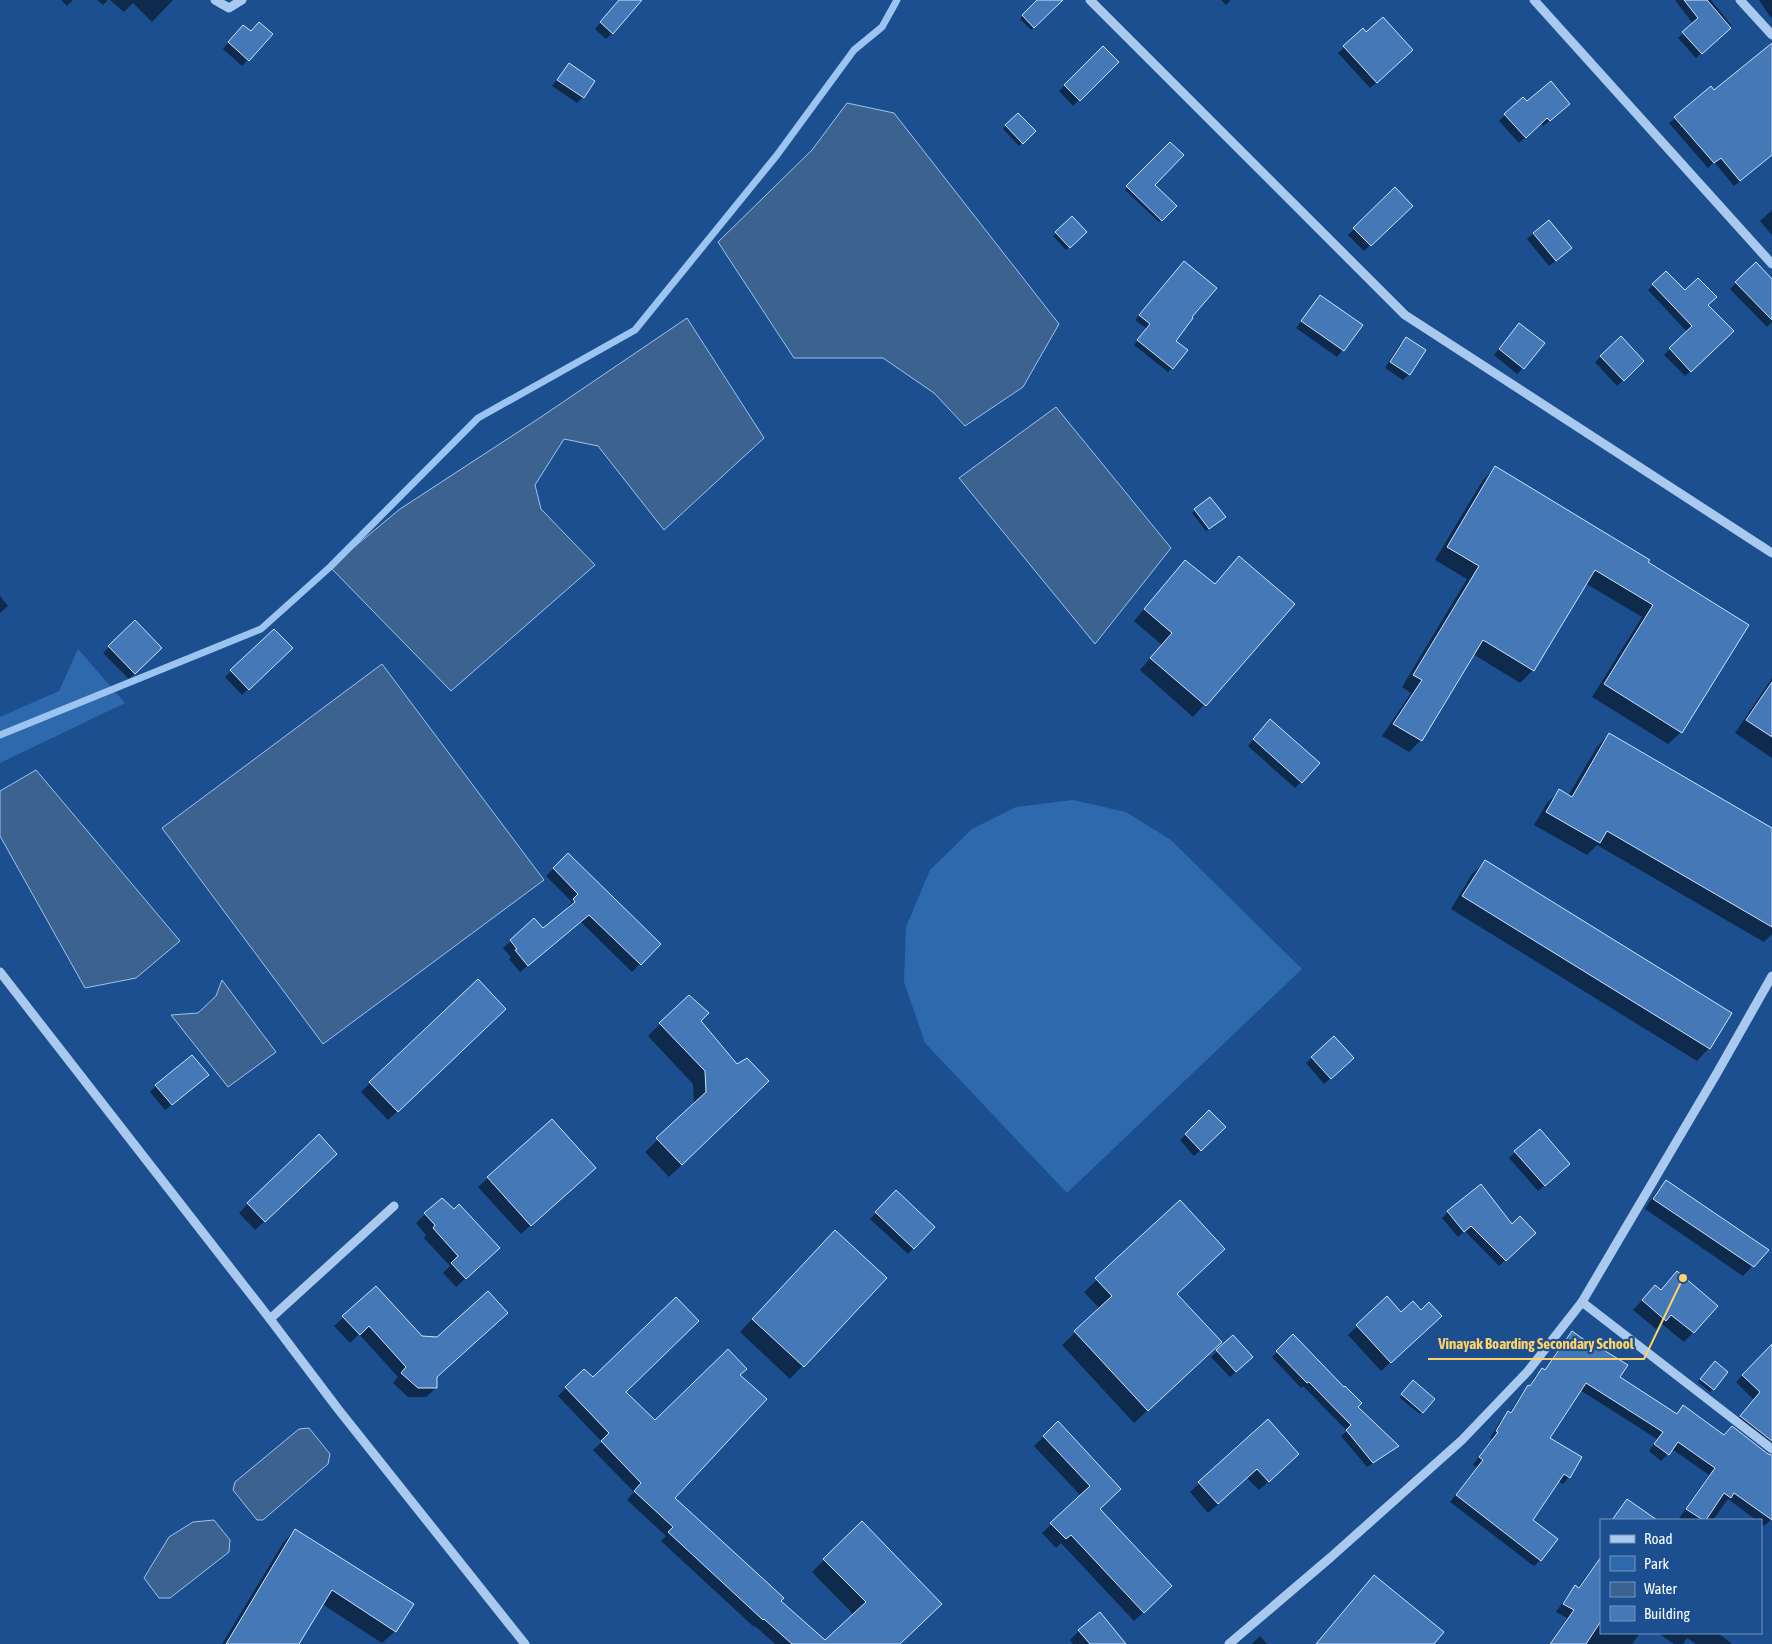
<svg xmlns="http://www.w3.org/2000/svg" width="1772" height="1644" font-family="'Asap Condensed',sans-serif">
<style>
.green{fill:#2e69ad}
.water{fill:#3c6290;stroke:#9cc4f0}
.shadow{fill:#0007}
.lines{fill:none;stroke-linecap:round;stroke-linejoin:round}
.stream{stroke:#9cc4f0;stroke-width:7}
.building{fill:#4478b7;stroke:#cfe3fa}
.minor{stroke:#a9c9ee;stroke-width:9}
.leader{fill:none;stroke:#ffd166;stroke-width:2}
.callout-dot{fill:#ffd166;stroke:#1b4f8f;stroke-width:2}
.callout-label{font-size:15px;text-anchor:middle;font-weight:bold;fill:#ffd166;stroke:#1b4f8f;stroke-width:4.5;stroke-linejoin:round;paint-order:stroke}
</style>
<rect width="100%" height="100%" fill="#1b4f8f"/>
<!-- green -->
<g class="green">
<path d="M78,649L125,703L0,763V717L59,691Z"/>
<path d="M1073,800L1126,812L1171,840L1302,969L1067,1193L925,1043L904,982L906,927L930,870L972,829L1016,807Z"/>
</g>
<!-- water -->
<g class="water">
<path d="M847,103L894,113L1059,324L1023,387L965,426L934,393L883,358H794L718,242L812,150Z"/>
<path d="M687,318L764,438L664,530L598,446L564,439L535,485L541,509L595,565L451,691L330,567L400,509L538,419Z"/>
<path d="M1056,407L1171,548L1095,644L959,478Z"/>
<path d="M382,664L544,880L323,1044L162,828Z"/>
<path d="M36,770L180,941L136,978L85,988L0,836V791Z"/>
<path d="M222,980L276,1052L228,1087L171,1015L198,1013L216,996Z"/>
<path d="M309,1428L330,1454L328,1464L263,1520H257L233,1490L235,1482L299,1429Z"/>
<path d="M214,1520L230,1540L229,1552L170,1598H159L144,1578L169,1537L193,1522Z"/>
</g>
<!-- shadow -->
<g class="shadow">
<path d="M61,0H73L67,6Z"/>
<path d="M97,0H108L103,5Z"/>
<path d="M110,0H173L152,22L133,3L124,12Z"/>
<path d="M1039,0H1044L1053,9L1031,30L1020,19Z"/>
<path d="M1221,0H1231L1226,5Z"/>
<path d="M1675,0H1711L1732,26L1696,58L1678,38L1693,24Z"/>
<path d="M1759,0H1772V17L1771,18Z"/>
<path d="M612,8V33L606,39L595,29Z"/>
<path d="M1363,30L1366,34L1406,56L1370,88L1338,53Z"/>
<path d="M238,32L271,34L242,66L223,49Z"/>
<path d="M1103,48L1117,62L1073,106L1059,91Z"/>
<path d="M1772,48V155L1734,186L1714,162L1708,168L1669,123Z"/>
<path d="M569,64L583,97L577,103L552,86Z"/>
<path d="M1527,103L1563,110L1543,126L1541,123L1519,143L1499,121L1505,115Z"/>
<path d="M1018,114L1034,131L1019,146L1003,129Z"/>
<path d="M1170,144L1153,185L1175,206L1159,222L1125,190Z"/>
<path d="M1395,189L1411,206L1364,251L1348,235Z"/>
<path d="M1772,210V235L1760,221Z"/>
<path d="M1072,218L1086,232L1066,250L1053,236Z"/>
<path d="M1548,221L1564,254L1549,266L1527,239Z"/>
<path d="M1756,264L1772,281V322L1767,327L1730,289Z"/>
<path d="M1180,267L1190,317L1174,341L1172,368L1168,372L1134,345L1147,329L1135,320Z"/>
<path d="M1666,272L1685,292L1707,305L1732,331L1685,376L1664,355L1687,332L1648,290Z"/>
<path d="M1320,297L1361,326L1337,357L1296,328Z"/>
<path d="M1513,331L1523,368L1517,374L1494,355Z"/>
<path d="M1406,338L1424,350L1409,374L1403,380L1385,368L1400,344Z"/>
<path d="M1620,338L1643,361L1617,386L1595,362Z"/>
<path d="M1495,468L1646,563L1681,732L1668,744L1592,697L1642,617L1585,583L1533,670L1520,683L1473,654L1421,740L1409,752L1382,736L1411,693L1402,687L1467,579L1435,560L1483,480Z"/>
<path d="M1210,498L1222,519L1206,531L1192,513Z"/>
<path d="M1186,561L1214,585L1228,569L1293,604L1193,717L1140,670L1162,645L1134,621Z"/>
<path d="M0,596L8,606L0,613Z"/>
<path d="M135,622L160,648L129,679L103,653Z"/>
<path d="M274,630L291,648L242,695L225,677Z"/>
<path d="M1772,678V758L1735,733Z"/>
<path d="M1265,726L1301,782L1295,788L1248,746Z"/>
<path d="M1609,734L1772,829V934L1764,942L1597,845L1587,855L1534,825L1547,803L1559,791L1568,796L1597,747Z"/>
<path d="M568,855L659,944L632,972L581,922L520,972L509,959L511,957L503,948L534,920L543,929L568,909L567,907L572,902L546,876Z"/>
<path d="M1485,862L1709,1048L1697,1061L1451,909L1472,874Z"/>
<path d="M495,1018L388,1120L361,1092L370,1083Z"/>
<path d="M699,1021L755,1094L669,1177L645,1152L694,1105L693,1084L648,1036L660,1024Z"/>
<path d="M1312,1058L1347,1064L1324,1084L1306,1063Z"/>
<path d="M201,1081L165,1110L150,1092L156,1086Z"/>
<path d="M1209,1112L1224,1127L1194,1156L1180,1140Z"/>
<path d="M1540,1131L1563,1170L1538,1191L1509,1158Z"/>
<path d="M326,1163L255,1230L239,1213L248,1204Z"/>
<path d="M585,1177L521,1234L478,1187L488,1178Z"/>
<path d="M1666,1182L1767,1250L1743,1276L1645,1209L1657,1191Z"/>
<path d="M896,1192L933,1227L908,1254L870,1219Z"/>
<path d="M1180,1202L1176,1294L1208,1355L1134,1423L1062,1345L1100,1309L1084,1292Z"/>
<path d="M1448,1212L1512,1226L1534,1233L1499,1266L1465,1231L1458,1237L1442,1218Z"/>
<path d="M425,1214L489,1257L456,1287L443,1273L450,1266L424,1238L426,1235L416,1223Z"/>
<path d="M823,1244L885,1279L790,1379L740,1332Z"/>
<path d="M376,1287L436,1377V1388L426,1397H408L393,1383L398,1377L359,1334L350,1343L334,1326Z"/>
<path d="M1655,1287L1660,1291L1717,1306L1684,1342L1662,1324L1656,1329L1633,1310Z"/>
<path d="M1387,1298L1401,1313L1421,1312L1431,1325L1381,1371L1348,1335Z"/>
<path d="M1572,1333L1619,1378L1676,1415L1683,1407L1723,1436L1772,1458V1519L1764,1526L1761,1524V1520H1756L1728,1499L1713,1520H1678L1709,1475L1672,1449L1661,1461L1649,1451L1657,1439L1580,1390L1548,1439L1569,1477L1563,1484L1558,1481L1531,1520L1540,1560L1534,1566L1450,1502L1477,1467L1473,1465L1492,1439L1490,1438L1501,1420L1509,1414L1522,1393L1529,1387L1535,1376L1542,1370L1544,1371L1566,1339Z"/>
<path d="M1293,1336L1356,1407L1397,1446L1392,1451L1367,1467L1341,1436L1347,1431L1303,1386L1301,1388L1272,1357Z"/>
<path d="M1233,1337L1246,1363L1230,1377L1211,1357Z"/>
<path d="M1770,1348L1772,1349V1457L1770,1451L1734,1424L1754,1400L1736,1382Z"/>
<path d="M1712,1365L1713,1389L1710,1392L1698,1382Z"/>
<path d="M584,1370L593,1379L624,1392L655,1422L739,1375L674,1498L779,1601L825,1642L854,1615L812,1572L862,1523L899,1644H775L755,1626L754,1627L661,1541L666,1536L627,1500L634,1492L593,1450L602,1442L558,1396Z"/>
<path d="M1410,1385L1433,1399L1420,1414L1400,1398Z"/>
<path d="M1268,1421L1288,1464L1259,1490L1247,1478L1208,1513L1190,1492Z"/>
<path d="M1058,1423L1120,1489L1098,1509L1161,1596L1134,1621L1061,1543L1056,1548L1042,1533L1081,1496L1034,1446Z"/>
<path d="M1627,1501L1655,1520H1611Z"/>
<path d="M295,1530L395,1631L382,1643L322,1604L298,1644H222L283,1543Z"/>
<path d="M1601,1557V1633H1640L1632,1644H1549L1567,1618L1556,1612L1568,1595L1575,1587L1577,1588Z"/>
<path d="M1079,1631L1124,1644H1073L1070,1640Z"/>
<path d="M1658,1633H1718L1732,1644H1696L1687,1638L1683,1644H1674Z"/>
<path d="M1260,1636L1267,1644H1252Z"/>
</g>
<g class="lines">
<!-- stream -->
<path class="stream" d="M0,735L261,629L330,567L478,418L635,330L777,155L854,50L882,27L897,0"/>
</g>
<!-- building -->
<g class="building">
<path d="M619,0H642L613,34L600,22Z"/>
<path d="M1037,0H1063L1034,28L1022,15Z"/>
<path d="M1684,0H1707L1731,28L1702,54L1682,32L1698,18Z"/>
<path d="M1383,17L1413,50L1377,83L1343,46L1363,28L1366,32Z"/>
<path d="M259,22L273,34L249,61L228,42L243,25L251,31Z"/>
<path d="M1772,43V155L1740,181L1721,158L1714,163L1674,117L1711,86L1714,90Z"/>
<path d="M1103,46L1119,62L1080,101L1064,85Z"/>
<path d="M569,63L595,81L584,98L557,80Z"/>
<path d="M1551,81L1570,104L1550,121L1547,118L1526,138L1504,114L1523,97L1527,101Z"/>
<path d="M1018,113L1036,131L1023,144L1005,125Z"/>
<path d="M1170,142L1184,155L1155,185L1177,206L1162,221L1126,186Z"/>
<path d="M1395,187L1413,206L1371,246L1353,228Z"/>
<path d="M1072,216L1087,232L1070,248L1055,232Z"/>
<path d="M1549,220L1572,248L1556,261L1533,233Z"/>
<path d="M1184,261L1217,288L1192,317L1193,318L1176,341L1188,350L1173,369L1137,340L1150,324L1139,315Z"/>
<path d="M1756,262L1772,279V320L1735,282Z"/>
<path d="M1666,271L1685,290L1698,278L1717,297L1708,305L1734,331L1691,372L1669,348L1692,326L1652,284Z"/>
<path d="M1320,295L1363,325L1344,351L1301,321Z"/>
<path d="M1519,323L1545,343L1524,369L1499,349Z"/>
<path d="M1621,336L1644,361L1624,381L1600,356Z"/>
<path d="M1406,337L1426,350L1410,375L1390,362Z"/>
<path d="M1495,466L1650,560L1648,562L1749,625L1682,733L1604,684L1653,605L1595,570L1534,671L1483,640L1422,741L1393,724L1422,680L1413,675L1479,566L1447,547Z"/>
<path d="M1210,497L1226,517L1209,529L1194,509Z"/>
<path d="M1239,556L1295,604L1206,706L1150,658L1172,633L1144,609L1185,560L1215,584Z"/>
<path d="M135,620L162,648L135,674L108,646Z"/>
<path d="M274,629L293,648L249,690L230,670Z"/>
<path d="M1772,682V737L1746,720Z"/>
<path d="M1270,719L1320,763L1302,783L1253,739Z"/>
<path d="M1609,733L1772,828V927L1607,831L1600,843L1546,812L1559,789L1572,797Z"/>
<path d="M568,853L661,944L641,965L589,915L528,966L515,950L517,949L510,940L534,918L543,928L575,902L573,899L578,894L553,868Z"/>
<path d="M1485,860L1732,1013L1710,1049L1462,896Z"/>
<path d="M478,979L506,1009L398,1112L369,1082Z"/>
<path d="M689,995L709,1013L701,1021L737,1064L747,1058L769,1081L682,1165L656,1138L706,1092L705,1071L659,1023Z"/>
<path d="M1334,1036L1354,1058L1331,1079L1311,1057Z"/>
<path d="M192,1055L209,1075L172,1105L155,1085Z"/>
<path d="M1209,1110L1226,1127L1201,1151L1185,1134Z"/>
<path d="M552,1119L596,1168L531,1226L487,1177Z"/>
<path d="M1540,1129L1570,1164L1545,1186L1514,1151Z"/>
<path d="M319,1134L337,1154L265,1222L247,1203Z"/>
<path d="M1666,1180L1769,1250L1754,1267L1653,1199Z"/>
<path d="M1481,1184L1512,1224L1520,1216L1536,1233L1506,1261L1471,1226L1464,1232L1447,1211Z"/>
<path d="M896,1190L935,1227L914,1249L875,1212Z"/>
<path d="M442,1198L454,1209L459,1204L500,1248L466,1279L451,1263L458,1256L433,1228L435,1225L424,1213Z"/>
<path d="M1180,1200L1225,1249L1177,1294L1222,1342L1148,1411L1074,1331L1112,1296L1095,1278Z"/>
<path d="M835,1230L887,1278L804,1367L752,1319Z"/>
<path d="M1677,1271L1718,1306L1694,1333L1671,1315L1666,1321L1642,1300L1655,1285L1661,1290Z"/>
<path d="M376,1286L422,1336L437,1337L488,1291L508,1313L437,1377V1388H418L401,1373L406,1367L369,1326L360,1335L342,1316Z"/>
<path d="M1387,1296L1401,1312L1413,1301L1421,1310L1429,1302L1442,1316L1391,1363L1356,1325Z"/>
<path d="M676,1297L699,1321L626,1392L655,1420L728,1349L747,1369L740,1375L767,1399L675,1498L784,1598L781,1601L825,1640L866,1602L823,1559L862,1521L942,1604L900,1644H792L764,1619L763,1620L668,1532L673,1527L634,1491L641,1483L601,1441L609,1433L565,1387L584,1369L593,1377Z"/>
<path d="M1572,1331L1593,1346L1594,1344L1628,1365L1620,1377L1677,1414L1683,1405L1724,1435L1732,1426L1768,1454L1772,1455V1520L1734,1493L1731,1498L1724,1493L1706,1520H1703L1686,1509L1715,1468L1678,1442L1669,1455L1654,1444L1663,1432L1586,1383L1550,1438L1582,1457L1570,1478L1564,1474L1533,1520L1558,1539L1541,1561L1456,1495L1483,1460L1479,1457L1498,1432L1496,1431L1508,1411L1511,1413L1528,1385L1530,1386L1542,1368L1545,1370Z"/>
<path d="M1293,1334L1344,1387L1345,1386L1362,1403L1358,1407L1399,1446L1373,1463L1346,1430L1351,1425L1309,1382L1307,1383L1276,1351Z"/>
<path d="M1233,1335L1253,1357L1236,1372L1216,1350Z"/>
<path d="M1772,1344V1441L1740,1416L1760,1392L1742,1375Z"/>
<path d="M1715,1361L1728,1372L1714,1390L1700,1379Z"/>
<path d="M1413,1380L1435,1399L1423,1413L1401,1394Z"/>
<path d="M1268,1419L1299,1454L1269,1482L1257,1469L1218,1504L1198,1482Z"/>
<path d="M1058,1421L1121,1489L1100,1509L1172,1586L1144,1613L1071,1535L1066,1539L1050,1523L1090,1486L1043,1436Z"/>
<path d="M1627,1499L1657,1520H1612Z"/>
<path d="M295,1529L414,1604L396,1632L332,1590L299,1644H226Z"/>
<path d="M1601,1557V1621L1586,1644H1550L1574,1610L1563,1604L1575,1585L1579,1588Z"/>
<path d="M1374,1575L1444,1632L1434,1644H1316Z"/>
<path d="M1100,1612L1126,1644H1090L1078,1630Z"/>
</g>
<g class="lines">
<!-- minor -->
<g class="minor">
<path d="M215,0L229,8L242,0"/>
<path d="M1090,0L1405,315L1772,553"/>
<path d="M1534,0L1772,264"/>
<path d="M1740,0L1772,35"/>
<path d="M0,972L270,1319L338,1409L525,1644"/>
<path d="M1582,1302L1772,1449"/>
<path d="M270,1319L394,1206"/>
<path d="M1229,1644L1331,1557L1462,1440L1528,1371L1582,1302L1717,1073L1772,976"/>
</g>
</g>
<!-- callouts -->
<path class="leader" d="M1683 1278L1644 1359H1428"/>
<circle class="callout-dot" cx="1683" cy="1278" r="5"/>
<g class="callout-label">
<text x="1536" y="1349">Vinayak Boarding Secondary School</text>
</g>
<!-- legend -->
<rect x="1600" y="1519" width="162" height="115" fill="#1b4f8f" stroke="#7695bc"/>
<rect x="1610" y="1535" width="25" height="8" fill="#a9c9ee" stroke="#7695bc"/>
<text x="1644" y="1544" font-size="15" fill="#ffffff">Road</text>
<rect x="1610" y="1556" width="25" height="15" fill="#2e69ad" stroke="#7695bc"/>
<text x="1644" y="1569" font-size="15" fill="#ffffff">Park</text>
<rect x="1610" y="1582" width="25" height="15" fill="#3c6290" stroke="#7695bc"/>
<text x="1644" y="1594" font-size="15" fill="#ffffff">Water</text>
<rect x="1610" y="1606" width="25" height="15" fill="#4478b7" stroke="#7695bc"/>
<text x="1644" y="1619" font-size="15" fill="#ffffff">Building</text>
</svg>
